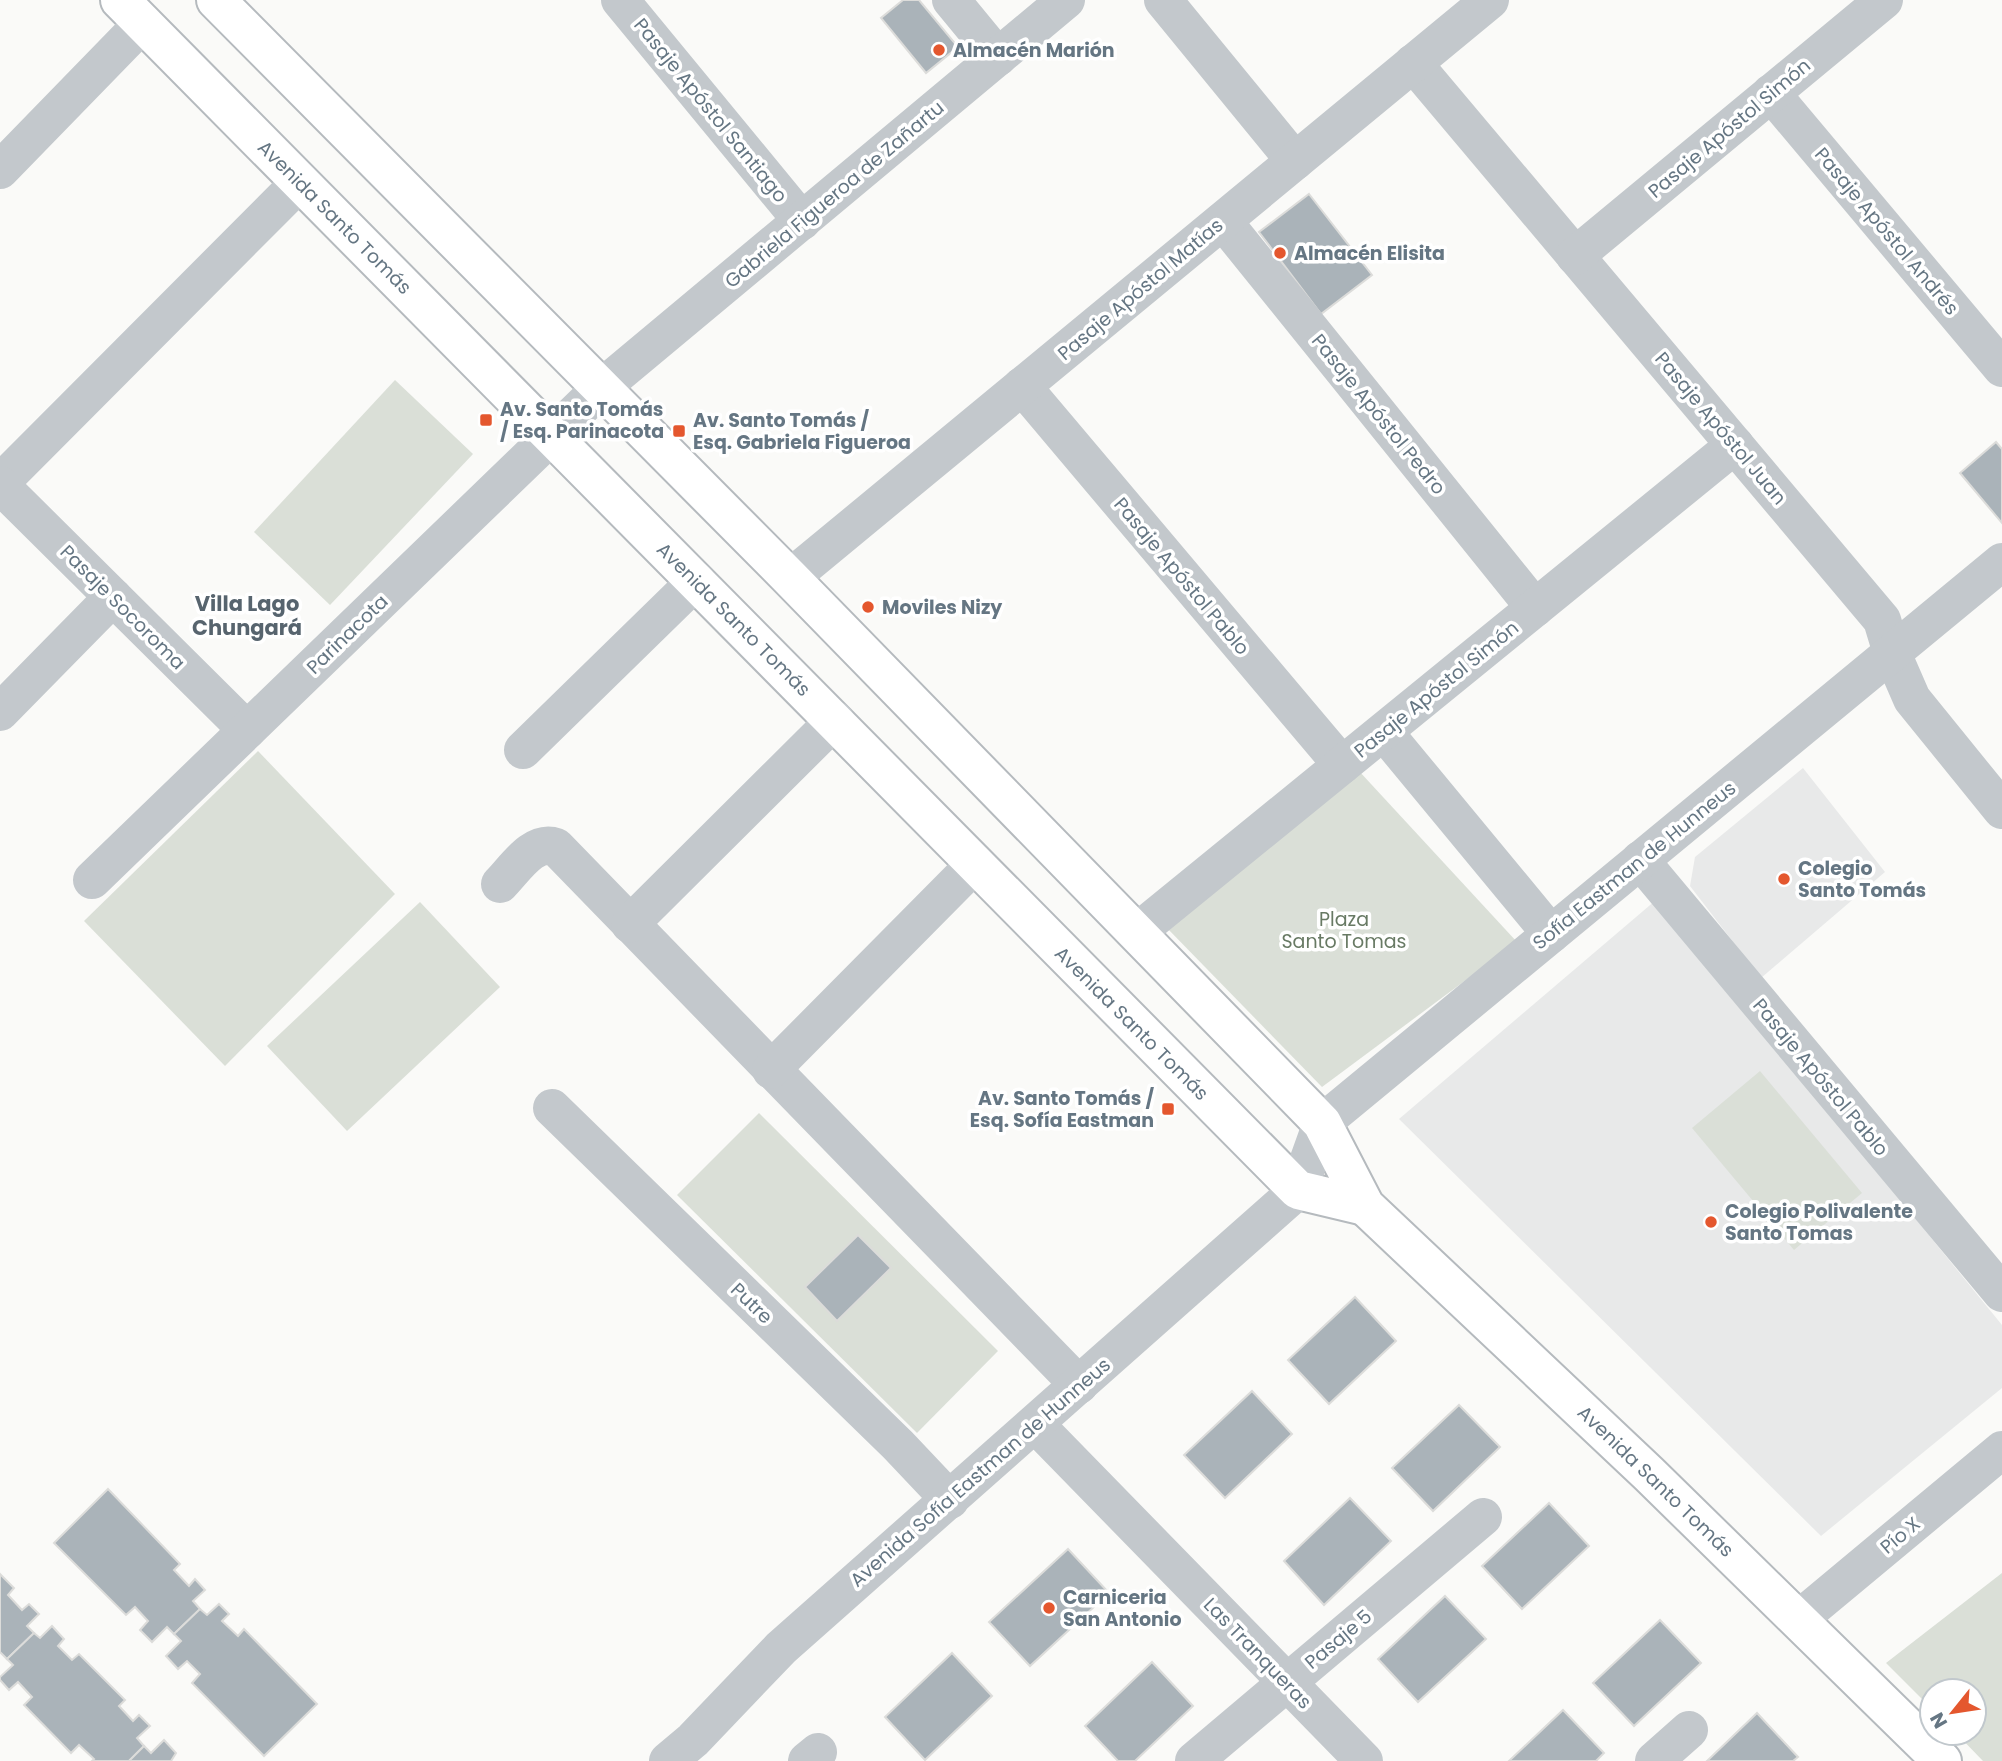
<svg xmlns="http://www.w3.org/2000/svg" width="2002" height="1761" font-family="Poppins,sans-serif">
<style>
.built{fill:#e8e9e9}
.green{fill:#dadfd7}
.building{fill:#aab3b9;stroke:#dcdcda;stroke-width:2}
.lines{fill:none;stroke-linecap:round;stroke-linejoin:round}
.major-casing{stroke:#b5babe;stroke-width:42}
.minor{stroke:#c3c8cc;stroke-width:38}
.major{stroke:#fff;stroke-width:38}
.poi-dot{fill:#e4572e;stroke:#fff;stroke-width:2.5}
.labels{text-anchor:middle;stroke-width:7;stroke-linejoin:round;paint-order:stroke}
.poi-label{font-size:19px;font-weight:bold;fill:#657683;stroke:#fff;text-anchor:start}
.street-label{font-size:19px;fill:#657683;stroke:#fff}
.park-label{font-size:19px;fill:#687a64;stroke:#fff}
.neighbourhood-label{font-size:21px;font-weight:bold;fill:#57646e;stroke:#fff}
</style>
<rect width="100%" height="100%" fill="#fafaf8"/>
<!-- built -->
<g class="built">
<path d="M1803,768L1885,872L1761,978L1690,886L1695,857Z"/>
<path d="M1656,900L2002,1325V1388L1821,1536L1399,1119Z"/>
</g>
<!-- green -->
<g class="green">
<path d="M395,380L473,454L330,605L254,532Z"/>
<path d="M258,751L395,894L225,1066L84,921Z"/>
<path d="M1359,771L1517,942L1322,1087L1166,927Z"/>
<path d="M420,902L500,987L347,1131L267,1046Z"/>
<path d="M1760,1071L1862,1193L1794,1250L1692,1128Z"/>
<path d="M759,1113L998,1351L917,1433L677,1195Z"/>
<path d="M2002,1573V1761H1983L1956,1733H1974V1691H1932V1709L1886,1663Z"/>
</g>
<!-- building -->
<g class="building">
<path d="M903,0H919L958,47L926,73L881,18Z"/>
<path d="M1309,194L1372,275L1321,314L1259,232Z"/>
<path d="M1996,442L2002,449V523L1960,473Z"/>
<path d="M858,1235L891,1268L837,1321L805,1287Z"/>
<path d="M1355,1297L1396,1341L1329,1404L1288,1360Z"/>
<path d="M1252,1391L1292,1434L1225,1498L1184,1455Z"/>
<path d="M1459,1405L1500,1447L1433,1511L1392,1468Z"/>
<path d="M108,1489L180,1564L174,1570L189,1586L195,1579L205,1590L193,1601L200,1609L174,1634L167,1627L152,1642L140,1630L148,1621L135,1607L126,1615L54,1543Z"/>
<path d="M1350,1498L1391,1541L1324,1605L1284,1561Z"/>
<path d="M1549,1503L1589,1546L1522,1609L1482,1566Z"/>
<path d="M1068,1549L1109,1593L1030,1666L989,1622Z"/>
<path d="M0,1574L14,1588L8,1595L22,1610L29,1604L39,1614L27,1626L34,1633L7,1659L0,1652Z"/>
<path d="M1445,1596L1486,1639L1418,1702L1378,1659Z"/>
<path d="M219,1604L229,1614L222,1621L238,1636L244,1629L317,1704L264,1756L192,1683L200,1674L187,1661L178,1669L166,1656L181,1641L174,1634L200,1609L207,1615Z"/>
<path d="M1660,1620L1701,1663L1634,1726L1593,1683Z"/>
<path d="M52,1626L64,1639L58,1646L72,1660L79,1654L125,1700L119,1706L133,1721L139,1715L150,1726L137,1738L144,1746L129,1761H92L94,1759L79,1745L71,1753L24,1705L32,1697L18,1682L9,1690L0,1680V1677L13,1665L7,1659L34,1633L40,1638Z"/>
<path d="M952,1653L992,1696L925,1760L885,1717Z"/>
<path d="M1152,1662L1193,1706L1135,1761H1118L1085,1726Z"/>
<path d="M1563,1710L1604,1753L1596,1761H1509Z"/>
<path d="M1757,1713L1798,1757L1793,1761H1707Z"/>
<path d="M164,1740L176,1753L171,1761H129L144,1746L151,1753Z"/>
</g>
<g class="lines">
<defs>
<g id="major">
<path d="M120,0L1298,1190L1365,1206"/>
<path d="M216,0L790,578L1322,1123L1365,1206L1649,1474L1942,1761"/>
</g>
</defs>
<!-- major casing -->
<use href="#major" class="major-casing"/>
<!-- minor -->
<g class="minor">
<path d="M620,0L802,221"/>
<path d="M951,0L998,57"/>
<path d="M1163,0L1295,161"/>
<path d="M1413,63L1882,620L1892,653L1912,699L2002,810"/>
<path d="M1771,93L2002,368"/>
<path d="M0,170L143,23"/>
<path d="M1223,221L1535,608"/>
<path d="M1575,256L1884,0"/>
<path d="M1022,386L1342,765"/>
<path d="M0,483L300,182"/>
<path d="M0,485L247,730"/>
<path d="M790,578L1490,0"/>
<path d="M0,712L113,597"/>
<path d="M1384,732L1551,934"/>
<path d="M523,750L696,581"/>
<path d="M1640,860L2002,1293"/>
<path d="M92,880L601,388L1066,0"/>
<path d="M500,884C515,869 533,839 556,847L1079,1385"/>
<path d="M630,924L835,720"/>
<path d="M1137,932L1735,445"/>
<path d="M771,1070L975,864"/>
<path d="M552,1108L898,1445L950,1500"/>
<path d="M1035,1424L1364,1761"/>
<path d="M1799,1619L2002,1450"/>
<path d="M668,1761L693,1740L781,1648L1298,1190L1322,1123L2002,562"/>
<path d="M807,1761L818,1752"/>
<path d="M1194,1761L1483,1517"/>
<path d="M1654,1761L1689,1730"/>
</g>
<!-- major -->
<use href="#major" class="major"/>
</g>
<!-- markers -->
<g class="poi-dot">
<circle cx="939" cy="50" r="7"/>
<circle cx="1280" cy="253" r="7"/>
<rect x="479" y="413" width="14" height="14" rx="3.5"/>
<rect x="672" y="424" width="14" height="14" rx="3.5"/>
<circle cx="868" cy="607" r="7"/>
<circle cx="1784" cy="879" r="7"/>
<rect x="1161" y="1102" width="14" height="14" rx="3.5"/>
<circle cx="1711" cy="1222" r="7"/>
<circle cx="1049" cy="1608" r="7"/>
</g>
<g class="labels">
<!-- poi labels -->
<g class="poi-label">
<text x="953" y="57">Almacén Marión</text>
<text x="1294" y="260">Almacén Elisita</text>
<text x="500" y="416">Av. Santo Tomás<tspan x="500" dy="22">/ Esq. Parinacota</tspan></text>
<text x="693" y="427">Av. Santo Tomás /<tspan x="693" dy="22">Esq. Gabriela Figueroa</tspan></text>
<text x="882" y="614">Moviles Nizy</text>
<text x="1798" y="875">Colegio<tspan x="1798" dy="22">Santo Tomás</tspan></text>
<text x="1154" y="1105" text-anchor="end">Av. Santo Tomás /<tspan x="1154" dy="22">Esq. Sofía Eastman</tspan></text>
<text x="1725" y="1218">Colegio Polivalente<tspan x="1725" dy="22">Santo Tomas</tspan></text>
<text x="1063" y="1604">Carniceria<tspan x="1063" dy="22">San Antonio</tspan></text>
</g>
<!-- street labels -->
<g class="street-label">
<text transform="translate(711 110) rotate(51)" y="7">Pasaje Apóstol Santiago</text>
<text transform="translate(1729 128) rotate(-40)" y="7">Pasaje Apóstol Simón</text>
<text transform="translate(834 194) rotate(-40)" y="7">Gabriela Figueroa de Zañartu</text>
<text transform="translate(335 217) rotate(45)" y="7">Avenida Santo Tomás</text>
<text transform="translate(1887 231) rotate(50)" y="7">Pasaje Apóstol Andrés</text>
<text transform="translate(1140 289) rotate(-40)" y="7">Pasaje Apóstol Matías</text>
<text transform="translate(1379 414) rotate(51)" y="7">Pasaje Apóstol Pedro</text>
<text transform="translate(1721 428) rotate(50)" y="7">Pasaje Apóstol Juan</text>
<text transform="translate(1182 576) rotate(50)" y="7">Pasaje Apóstol Pablo</text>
<text transform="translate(123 607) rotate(45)" y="7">Pasaje Socoroma</text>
<text transform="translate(734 619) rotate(45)" y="7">Avenida Santo Tomás</text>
<text transform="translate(347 634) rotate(-44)" y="7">Parinacota</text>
<text transform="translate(1436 689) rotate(-39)" y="7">Pasaje Apóstol Simón</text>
<text transform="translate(1634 865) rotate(-39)" y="7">Sofía Eastman de Hunneus</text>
<text transform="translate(1132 1023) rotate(45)" y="7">Avenida Santo Tomás</text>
<text transform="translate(1821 1077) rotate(50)" y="7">Pasaje Apóstol Pablo</text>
<text transform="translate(752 1303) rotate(44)" y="7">Putre</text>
<text transform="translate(980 1472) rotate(-41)" y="7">Avenida Sofía Eastman de Hunneus</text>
<text transform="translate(1656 1481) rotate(44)" y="7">Avenida Santo Tomás</text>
<text transform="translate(1900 1535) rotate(-40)" y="7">Pío X</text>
<text transform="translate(1338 1639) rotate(-40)" y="7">Pasaje 5</text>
<text transform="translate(1258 1653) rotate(46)" y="7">Las Tranqueras</text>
</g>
<!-- park labels -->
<g class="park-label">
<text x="1344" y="926">Plaza<tspan x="1344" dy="22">Santo Tomas</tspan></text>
</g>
<!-- neighbourhood labels -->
<g class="neighbourhood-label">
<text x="247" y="611">Villa Lago<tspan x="247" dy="24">Chungará</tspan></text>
</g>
</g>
<!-- north arrow -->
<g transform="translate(1953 1712) rotate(240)"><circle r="33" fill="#ffffff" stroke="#c1c8cd" stroke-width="2"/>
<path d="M0-5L12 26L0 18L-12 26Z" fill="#e4572e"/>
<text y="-10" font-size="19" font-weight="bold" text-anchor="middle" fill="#657683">N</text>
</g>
</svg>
